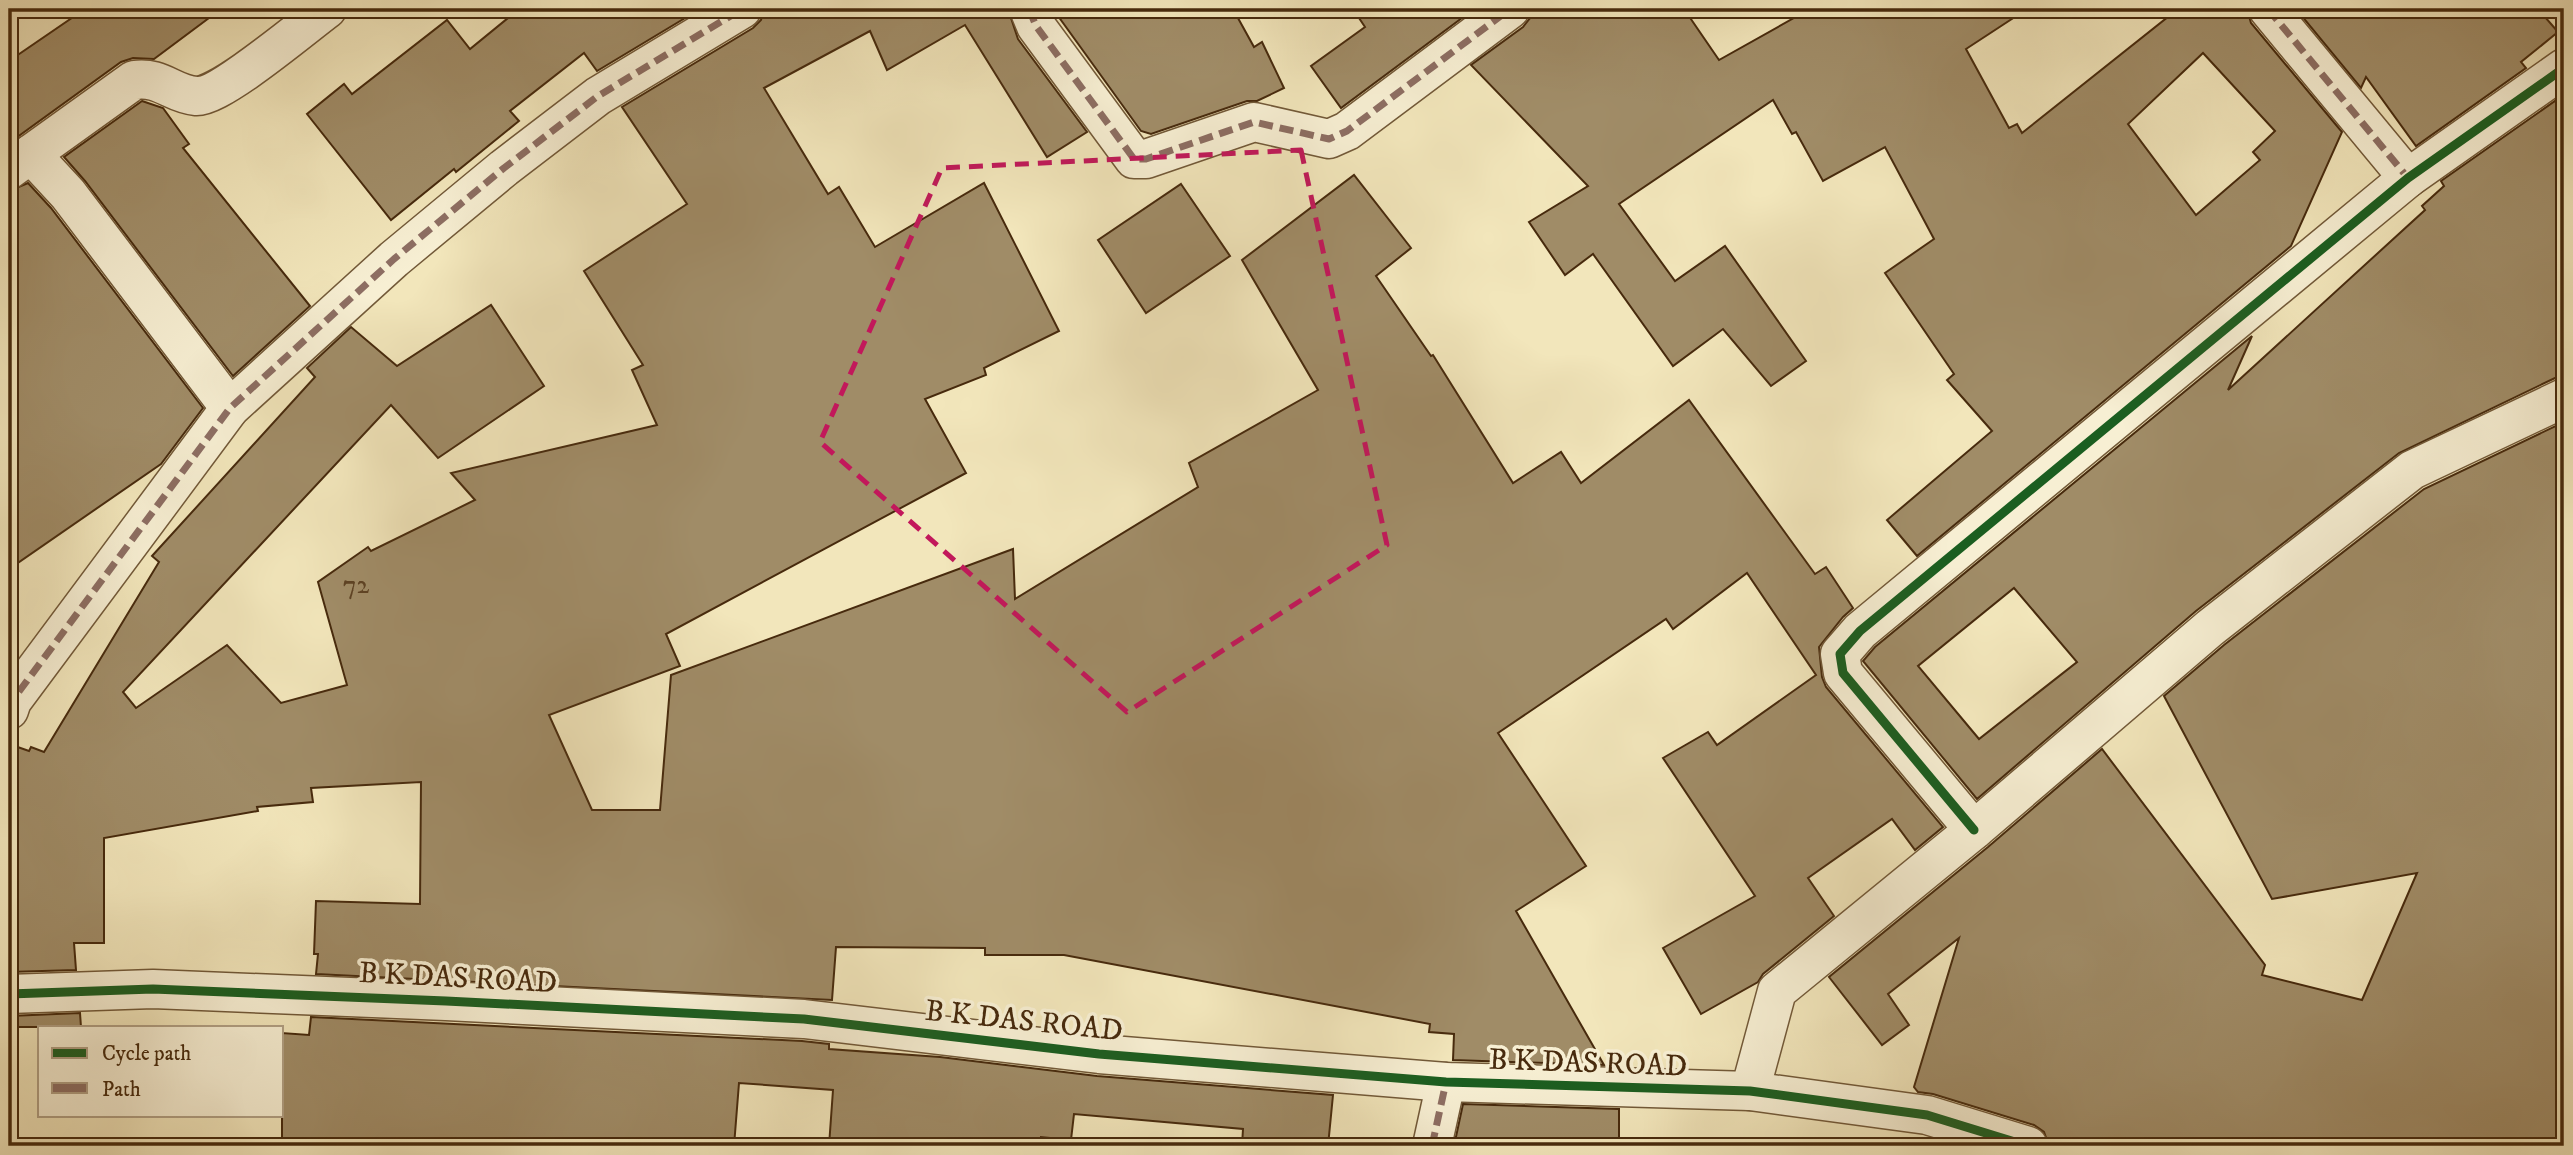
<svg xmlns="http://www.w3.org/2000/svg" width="2573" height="1155" font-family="'IM FELL DW Pica',serif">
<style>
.building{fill:#a08c67;stroke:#472a0d;stroke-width:2;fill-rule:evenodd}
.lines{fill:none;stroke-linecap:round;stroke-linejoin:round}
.minor-casing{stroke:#725938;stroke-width:41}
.tertiary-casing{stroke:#725938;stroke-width:41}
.minor{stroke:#f7efd3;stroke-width:38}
.tertiary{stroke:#f7efd3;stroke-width:38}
.quiet{stroke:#8d6e63;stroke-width:7;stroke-dasharray:14 7;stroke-linecap:butt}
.cycleway-casing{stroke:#f7efd3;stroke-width:13}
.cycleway{stroke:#1b5e20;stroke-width:9}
.marked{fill:none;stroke:#c2185b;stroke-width:5;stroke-dasharray:14 9;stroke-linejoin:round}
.labels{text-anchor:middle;stroke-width:7;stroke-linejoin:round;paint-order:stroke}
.number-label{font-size:26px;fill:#5d4224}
.street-label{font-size:30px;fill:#472a0d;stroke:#f7efd3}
</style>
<rect width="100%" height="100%" fill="#f2e6bb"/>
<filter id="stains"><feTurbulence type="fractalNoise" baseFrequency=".00286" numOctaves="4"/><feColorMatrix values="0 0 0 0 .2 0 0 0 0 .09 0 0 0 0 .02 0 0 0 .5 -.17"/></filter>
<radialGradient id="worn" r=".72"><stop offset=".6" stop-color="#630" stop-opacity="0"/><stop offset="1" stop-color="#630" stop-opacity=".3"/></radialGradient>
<!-- building -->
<g class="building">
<path d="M85,9H221L154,59L133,58L121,62L9,143V61Z"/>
<path d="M519,9H700L597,71L584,53L510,111L519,121L456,172L454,169L391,220L307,114L344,84L352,94L447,20L470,49Z"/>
<path d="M764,9H1008L1018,39L1087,132L1047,157L965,25L887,70L870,31L764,88L828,194L839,187L875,247L984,183L1059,331L984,368L986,375L925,399L966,473L666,634L680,666L549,715L592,810H660L671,675L1013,549L1015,599L1198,487L1189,463L1318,390L1242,260L1354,175L1411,248L1376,276L1431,356L1433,355L1513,483L1561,452L1581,483L1689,400L1815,574L1826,567L1853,608L1843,617L1819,647L1822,677L1826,687L1943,827L1915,850L1892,819L1808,878L1834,916L1763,974L1758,982L1701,1014L1663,948L1755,896L1663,758L1708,732L1717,745L1816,675L1747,573L1673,629L1666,619L1498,733L1586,866L1516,911L1604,1065L1453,1060L1454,1034L1429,1032L1430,1024L1064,955H985V948L836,947L832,1000L316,974L318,954H314L316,901L420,904L421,782L311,788L313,802L257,807L258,811L104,838V943H74L76,970L9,972V744L29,751L31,747L44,752L159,562L152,556L315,377L307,368L351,327L397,366L491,305L544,386L438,458L391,405L123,692L136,708L227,645L281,703L347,685L318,582L368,547L371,551L475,500L451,473L657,425L632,370L643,365L584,271L687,204L622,107L753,28L761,20Z"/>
<path d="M1053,9H1233L1254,47L1262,42L1284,88L1257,101H1247L1151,134L1141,131Z"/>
<path d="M1353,9H1474L1341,108L1311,66L1365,27Z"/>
<path d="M1531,9H1684L1719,60L1810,9H2027L1966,49L2009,128L2017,124L2022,133L2169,16L2163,9H2247L2251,23L2342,132L2291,246L1917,556L1887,520L1992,431L1947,380L1954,374L1885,273L1934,239L1885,147L1823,181L1796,132L1792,134L1773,100L1619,204L1675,281L1725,246L1806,361L1771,386L1723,329L1673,366L1593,254L1565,275L1529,222L1588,186L1471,65L1523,27L1530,18ZM2203,53L2275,131L2253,152L2260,160L2196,215L2128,124Z"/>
<path d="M2296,9H2538L2558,32L2521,62L2526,68L2416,146L2366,77L2361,88Z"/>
<path d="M142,101L163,108L189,144L183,148L310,306L233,376L85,181L64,157Z"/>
<path d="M2555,101L2564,113V376L2555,378L2399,453L2196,611L1977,799L1863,661L1875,647L2252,336L2228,390L2425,210L2422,206L2444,186L2441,181ZM2014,588L2077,662L1979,739L1918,666Z"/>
<path d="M28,183L51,208L203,408L161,464L9,569V191Z"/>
<path d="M1181,184L1230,256L1146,313L1098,240Z"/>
<path d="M2564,422V1146H2049L2044,1132L2034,1125L1933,1094L1918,1092L1914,1087L1959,938L1888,994L1909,1025L1882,1045L1829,977L1988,847L2102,749L2265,965L2262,975L2362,1000L2417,873L2272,899L2164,696L2224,645L2424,489Z"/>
<path d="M80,1013L81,1027H9V1016Z"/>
<path d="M311,1017L802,1041L829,1044V1049L940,1057L1097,1076L1333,1095L1328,1146H1242L1243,1129L1074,1114L1071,1140L1041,1137V1146H829L833,1090L739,1083L734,1146H282V1033L309,1035Z"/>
<path d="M1463,1104L1619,1109V1146H1454Z"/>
</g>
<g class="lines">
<defs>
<g id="minor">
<path d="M1029,9L1036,26L1134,159H1146L1254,122L1329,139L1347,131L1510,9"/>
<path d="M2268,9L2408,178"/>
<path d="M31,154L134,80C161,76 172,94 196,96C219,98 304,26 327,9"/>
<path d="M9,170L31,154L68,194L230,408"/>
<path d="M9,710L12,701L230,408L394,259L504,168L598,96L742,9"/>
<path d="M1974,830L1843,673L1840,654L1860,631L2408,178L2564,68"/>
<path d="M1750,1091L1777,991L1974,830L2210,628L2412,470L2564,398"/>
<path d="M1432,1146L1446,1082"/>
</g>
<path id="tertiary" d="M9,994L153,989L446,1001L804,1019L1099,1054L1446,1082L1750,1091L1927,1115L2028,1146"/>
</defs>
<!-- minor casing -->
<use href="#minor" class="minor-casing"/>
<!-- tertiary casing -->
<use href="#tertiary" class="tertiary-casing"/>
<!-- minor -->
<use href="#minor" class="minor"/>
<!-- tertiary -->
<use href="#tertiary" class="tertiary"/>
<!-- quiet -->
<g class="quiet">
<path d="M1029,9L1036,26L1134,159H1146L1254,122L1329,139L1347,131L1510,9"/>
<path d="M2268,9L2408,178"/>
<path d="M9,710L12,701L230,408L394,259L504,168L598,96L742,9"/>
<path d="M1432,1146L1446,1082"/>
</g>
<defs>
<g id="cycleway">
<path d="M1974,830L1843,673L1840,654L1860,631L2408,178L2564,68"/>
<path d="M9,994L153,989L446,1001L804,1019L1099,1054L1446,1082L1750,1091L1927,1115L2028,1146"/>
</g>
</defs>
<!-- cycleway casing -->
<use href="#cycleway" class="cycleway-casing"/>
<!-- cycleway -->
<use href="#cycleway" class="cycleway"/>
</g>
<!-- marked area -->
<path class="marked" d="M1301,150L1387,545L1127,712L820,442L942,168Z"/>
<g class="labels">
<!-- number labels -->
<g class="number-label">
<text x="356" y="593">72</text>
</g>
<!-- street labels -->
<g class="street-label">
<text transform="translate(458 977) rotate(3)" y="10">B K DAS ROAD</text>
<text transform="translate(1024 1020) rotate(6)" y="10">B K DAS ROAD</text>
<text transform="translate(1588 1062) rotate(2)" y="10">B K DAS ROAD</text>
</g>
</g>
<!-- margin -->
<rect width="2573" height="1155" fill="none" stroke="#f2e6bb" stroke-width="35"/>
<rect x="10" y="10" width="2552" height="1134" fill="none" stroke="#472a0d" stroke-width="3.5"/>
<rect x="18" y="18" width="2538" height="1120" fill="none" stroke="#472a0d" stroke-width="2"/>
<!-- legend -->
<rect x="38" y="1026" width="245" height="91" fill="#f7efd3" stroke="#b1a084" stroke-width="2"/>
<rect x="52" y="1048" width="35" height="10" fill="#1b5e20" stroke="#b1a084" stroke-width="2"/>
<text x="102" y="1060" font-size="21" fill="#472a0d">Cycle path</text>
<rect x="52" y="1083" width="35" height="10" fill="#8d6e63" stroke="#b1a084" stroke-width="2"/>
<text x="102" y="1096" font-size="21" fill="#472a0d">Path</text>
<rect width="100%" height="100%" filter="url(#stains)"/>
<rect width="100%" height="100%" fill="url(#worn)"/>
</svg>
